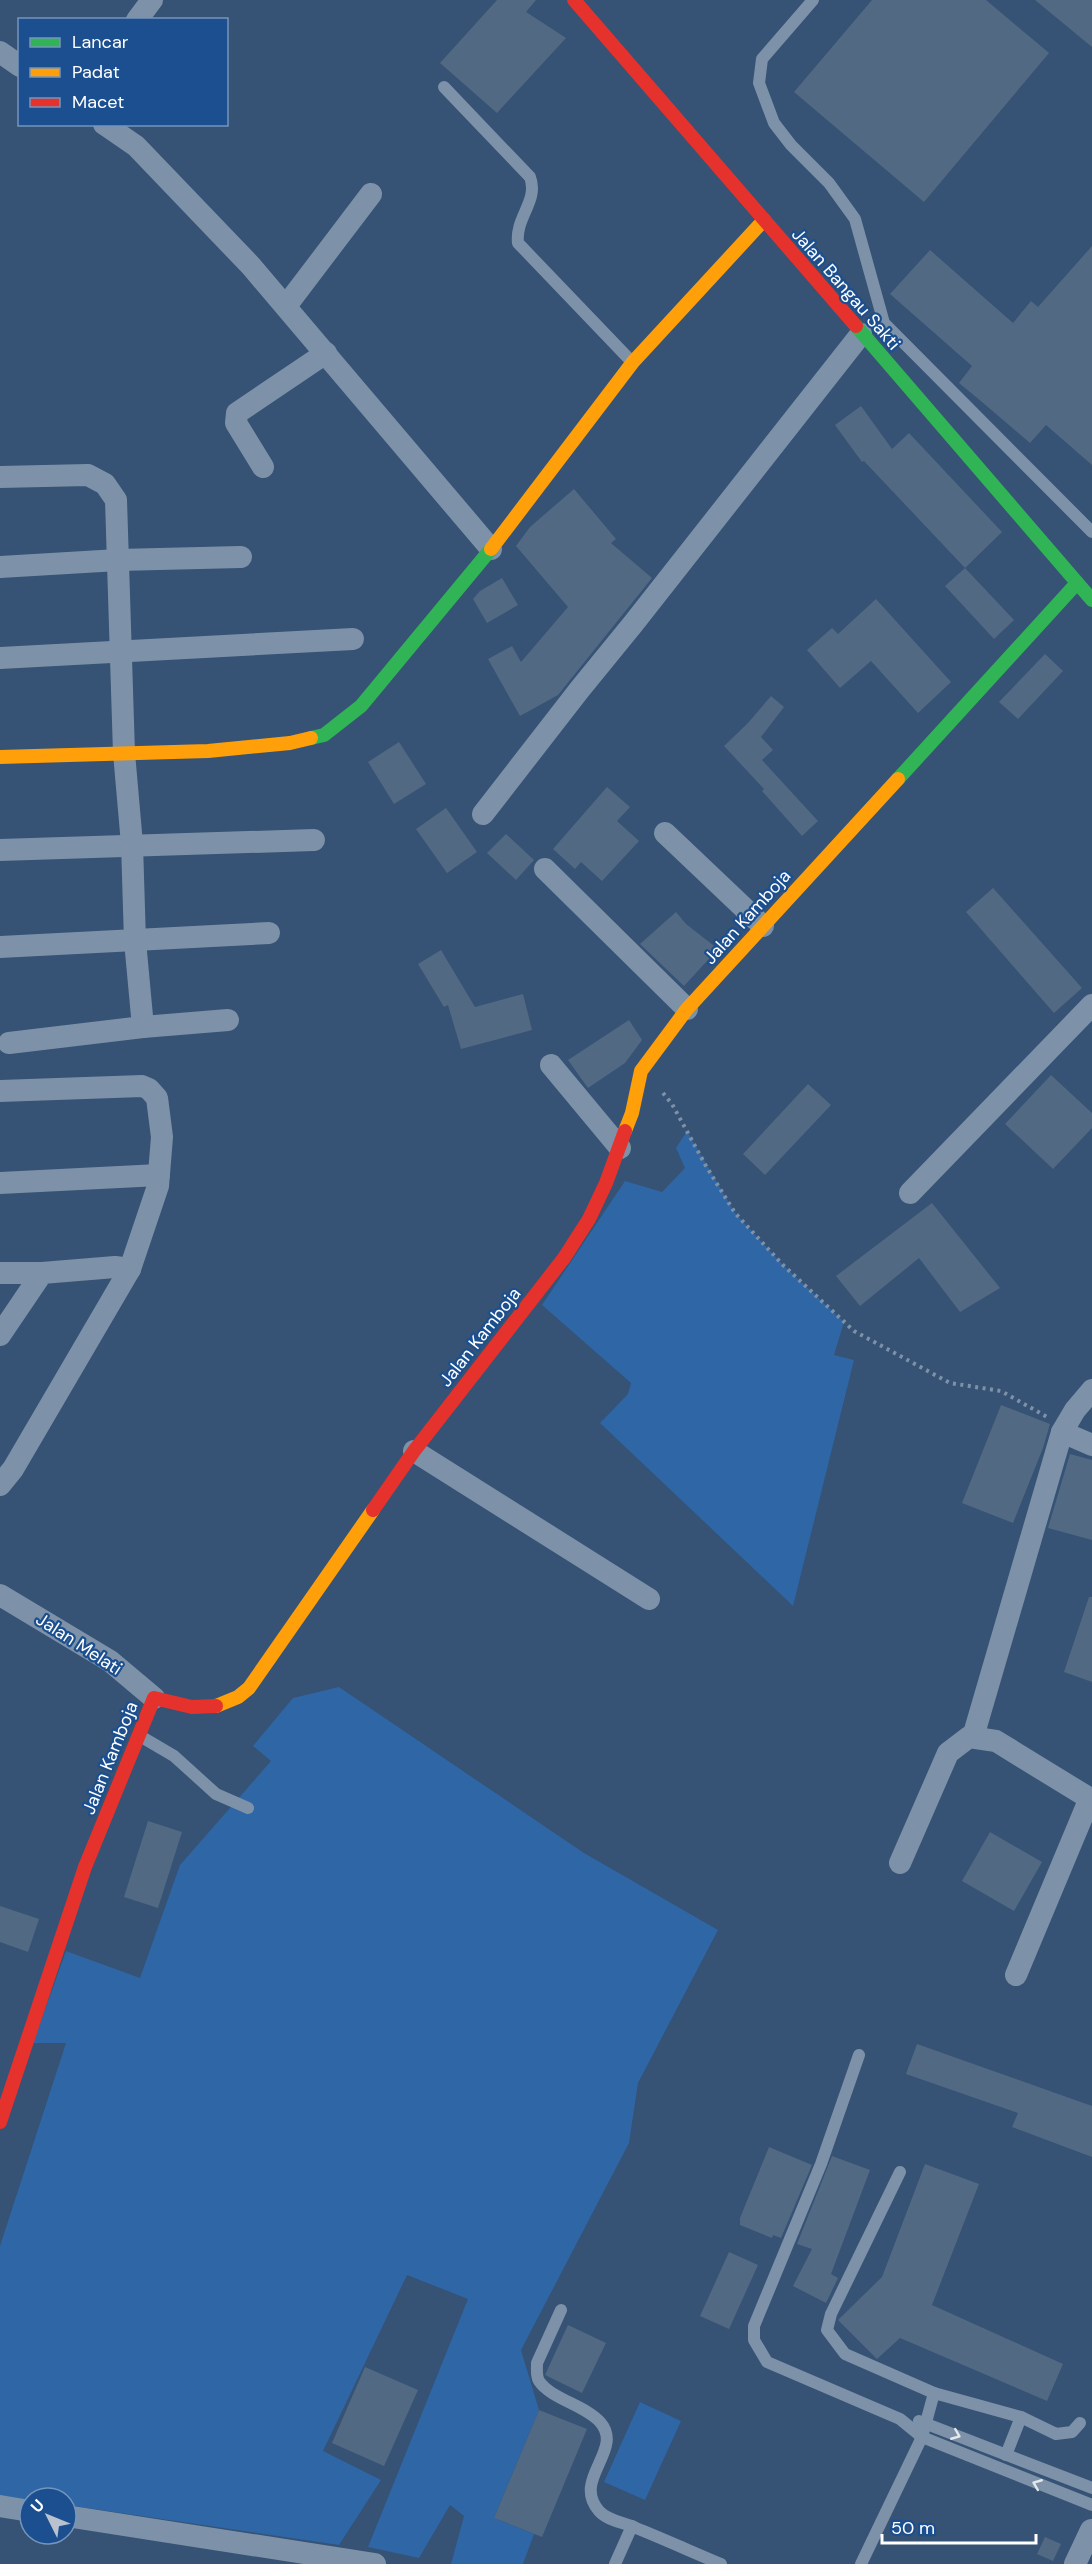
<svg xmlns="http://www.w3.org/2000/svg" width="1092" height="2564" font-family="'DM Sans',sans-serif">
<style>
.green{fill:#2f66a5}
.building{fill:#526984}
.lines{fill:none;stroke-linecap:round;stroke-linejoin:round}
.path{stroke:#7d92a8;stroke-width:4;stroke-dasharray:3 4.5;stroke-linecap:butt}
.lane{stroke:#7d92a8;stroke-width:12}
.street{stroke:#7d92a8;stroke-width:22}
.fast{stroke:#30b455;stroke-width:14}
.slow{stroke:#ff9f0a;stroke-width:14}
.jam{stroke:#e5322d;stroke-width:14}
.oneway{stroke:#e5e9ee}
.labels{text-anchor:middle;stroke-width:4.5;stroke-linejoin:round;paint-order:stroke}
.street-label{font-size:18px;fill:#fff;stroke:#1b4f8f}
</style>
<rect width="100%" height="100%" fill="#365274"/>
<!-- green -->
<g class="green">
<path d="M687,1131L735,1213L783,1265L844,1322L834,1355L854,1360L793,1606L600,1423L628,1394L631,1383L542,1305L625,1181L662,1192L685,1168L676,1148Z"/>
<path d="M339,1687L584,1853L718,1930L638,2083L629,2143L521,2350L539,2410L494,2518L534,2534L523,2564H451L464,2516L450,2505L419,2558L368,2547L468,2299L407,2275L323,2451L381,2480L339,2545L66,2505V2498H30V2500L0,2496V2246L66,2043H33L66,1951L140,1978L180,1865L271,1761L253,1746L293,1698Z"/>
<path d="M640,2402L681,2421L645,2500L604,2482Z"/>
</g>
<!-- building -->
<g class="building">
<path d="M497,0H536L526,12L566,38L497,113L440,63Z"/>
<path d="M872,0H986L1049,53L924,202L794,92Z"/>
<path d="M1035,0H1092V47Z"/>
<path d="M1092,246V465L1046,425L1030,443L982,402L959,383L972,366L890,294L930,250L1013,323L1031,301L1038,307Z"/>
<path d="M861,406L892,449L909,433L1002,532L965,568L864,461L862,462L835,425Z"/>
<path d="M574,489L616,539L611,543L652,578L558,695L520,716L488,659L512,646L521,662L568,607L516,546L530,527Z"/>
<path d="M965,568L1014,620L994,639L945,586Z"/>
<path d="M502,578L518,605L487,623L473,599L480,591Z"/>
<path d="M876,599L951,682L918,713L871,661L840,688L807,650L832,628L838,634Z"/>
<path d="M1045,654L1063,671L1018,719L999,702Z"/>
<path d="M771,696L784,707L761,737L773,750L762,760L818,821L802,836L762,791L764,789L724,746L748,723Z"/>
<path d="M399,742L426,784L394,804L368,762Z"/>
<path d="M607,787L630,807L617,821L639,841L602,881L581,862L575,869L553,849Z"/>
<path d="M446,808L477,852L447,873L416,829Z"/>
<path d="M506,834L534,860L516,880L487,853Z"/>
<path d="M993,888L1082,988L1054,1013L966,912Z"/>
<path d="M676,912L686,924L718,949L684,986L640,944Z"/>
<path d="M441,950L475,1007L523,994L532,1030L461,1049L448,1005L444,1007L418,964Z"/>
<path d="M629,1020L642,1040L625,1063L588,1088L568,1060Z"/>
<path d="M1051,1075L1092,1113V1128L1053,1169L1005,1124Z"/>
<path d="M808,1084L831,1105L765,1175L743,1154Z"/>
<path d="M932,1203L1000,1288L960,1312L919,1258L860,1306L836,1276Z"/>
<path d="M1001,1405L1050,1424L1043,1448L1013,1523L962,1503Z"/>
<path d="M1070,1454L1092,1460V1540L1048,1528Z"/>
<path d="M1089,1597H1092V1682L1064,1672Z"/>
<path d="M148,1821L182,1832L158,1908L124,1897Z"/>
<path d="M990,1832L1042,1862L1014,1911L962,1881Z"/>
<path d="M0,1906L39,1919L28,1952L0,1942Z"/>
<path d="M917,2044L1092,2106V2157L1012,2127L1018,2113L906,2074Z"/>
<path d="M769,2147L812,2165L781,2238L773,2235L772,2238L740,2225V2218Z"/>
<path d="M832,2156L870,2170L831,2274L838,2278L826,2303L793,2286L812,2249L797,2244Z"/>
<path d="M925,2164L979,2184L932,2305L1063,2364L1047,2401L900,2338L877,2359L838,2320L882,2277Z"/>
<path d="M729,2252L758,2265L729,2329L700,2316Z"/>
<path d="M568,2325L606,2343L582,2393L545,2375Z"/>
<path d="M365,2367L418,2390L384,2466L332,2443Z"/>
<path d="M539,2410L587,2429L542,2537L494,2518Z"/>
<path d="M1045,2537L1061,2544L1053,2561L1037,2554Z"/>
</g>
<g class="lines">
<!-- path -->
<path class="path" d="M663,1093L672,1104L706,1166L735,1213L783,1265L854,1331L950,1383L1001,1391L1049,1418"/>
<!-- lane -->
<g class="lane">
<path d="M813,0L762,59L759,83L774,123L791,145L829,183L855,219L884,323L1092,532"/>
<path d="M444,87L530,177C539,201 515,217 518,243L632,362"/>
<path d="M140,1736L174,1756L216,1794L248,1808"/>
<path d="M859,2055L821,2164L754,2326V2340L767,2362L900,2419L922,2437L1092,2505"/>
<path d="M900,2172L831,2314L827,2330L845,2354L934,2393"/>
<path d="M561,2310L537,2363C537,2369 536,2376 539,2381C551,2399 585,2405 600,2422C625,2450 571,2479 599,2511C608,2521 623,2522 636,2528C664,2539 692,2552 721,2564"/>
<path d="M919,2421L1092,2488"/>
<path d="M1006,2455L1021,2417"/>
<path d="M615,2564L632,2526"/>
<path d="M861,2564L922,2437L934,2393L1021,2417L1056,2434L1072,2432L1080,2423"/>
</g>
<!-- street -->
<g class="street">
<path d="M137,20L152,0"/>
<path d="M0,52L20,66"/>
<path d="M104,124L136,146L251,266L491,549"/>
<path d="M286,306L371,194"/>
<path d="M263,467L236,423L237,413L326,353"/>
<path d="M0,477L88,475L105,484L116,500L124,753L132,844L135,941L143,1027L228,1020"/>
<path d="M0,567L118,560L241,557"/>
<path d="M0,658L353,639"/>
<path d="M483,814L580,689L633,624L861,334"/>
<path d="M665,833L763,926"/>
<path d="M0,850L314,840"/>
<path d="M545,869L687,1009"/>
<path d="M0,947L269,933"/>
<path d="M9,1043L143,1027"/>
<path d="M551,1065L620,1148"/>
<path d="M0,1091L142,1086L149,1089L157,1098L162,1137L158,1186L130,1269L13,1469L0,1485"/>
<path d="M0,1183L159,1175"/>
<path d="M910,1193L1092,1005"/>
<path d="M0,1273H42"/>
<path d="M0,1335L42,1273L115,1267L130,1269"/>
<path d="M1062,1432L1092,1445"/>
<path d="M414,1451L649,1599"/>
<path d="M0,1595L110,1661L154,1698"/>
<path d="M973,1737L1062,1432L1075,1410L1092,1390"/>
<path d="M900,1863L948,1753L969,1737L996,1741L1092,1800"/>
<path d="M1016,1975L1090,1798"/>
<path d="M0,2506L30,2511"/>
<path d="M66,2516L375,2564"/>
<path d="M1075,2564L1091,2530"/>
</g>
<!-- fast -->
<g class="fast">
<path d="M856,326L1092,600"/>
<path d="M311,738L324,735L361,706L491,549"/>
<path d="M898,779L1077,583"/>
</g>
<!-- slow -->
<g class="slow">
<path d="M491,549L633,362L764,220"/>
<path d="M0,757L208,751L290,743L311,738"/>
<path d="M625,1131L632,1113L641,1071L687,1009L898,779"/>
<path d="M216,1706L238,1697L249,1688L373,1510"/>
</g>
<!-- jam -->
<g class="jam">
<path d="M574,0L856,326"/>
<path d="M373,1510L414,1451L564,1258L589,1219L606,1183L625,1131"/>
<path d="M0,2122L85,1867L154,1698L192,1707L216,1706"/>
</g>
</g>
<!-- one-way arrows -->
<defs><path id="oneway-chevron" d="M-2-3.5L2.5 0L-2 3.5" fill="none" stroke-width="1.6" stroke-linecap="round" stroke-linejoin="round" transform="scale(1.5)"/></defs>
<g class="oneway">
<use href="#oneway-chevron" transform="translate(956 2435) rotate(22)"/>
<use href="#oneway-chevron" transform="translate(1037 2484) rotate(-158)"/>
</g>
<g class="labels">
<!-- street labels -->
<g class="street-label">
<text transform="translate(846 289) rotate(49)" y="6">Jalan Bangau Sakti</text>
<text transform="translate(747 917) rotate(-48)" y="6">Jalan Kamboja</text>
<text transform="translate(480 1337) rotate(-52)" y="6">Jalan Kamboja</text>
<text transform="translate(79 1644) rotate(33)" y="6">Jalan Melati</text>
<text transform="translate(110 1758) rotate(-68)" y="6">Jalan Kamboja</text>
</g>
</g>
<!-- legend -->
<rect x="18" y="18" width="210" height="108" fill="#1b4f8f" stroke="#7695bc" stroke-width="1.5"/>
<rect x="30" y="38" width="30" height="9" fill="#30b455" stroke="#7695bc" stroke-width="1.5"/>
<text x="72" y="48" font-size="18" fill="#ffffff">Lancar</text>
<rect x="30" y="68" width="30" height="9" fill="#ff9f0a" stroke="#7695bc" stroke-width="1.5"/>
<text x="72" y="78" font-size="18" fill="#ffffff">Padat</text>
<rect x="30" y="98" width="30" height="9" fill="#e5322d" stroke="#7695bc" stroke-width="1.5"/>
<text x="72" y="108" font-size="18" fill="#ffffff">Macet</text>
<!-- north arrow -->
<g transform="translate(48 2516) rotate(313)"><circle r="28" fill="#1b4f8f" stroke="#7695bc" stroke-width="1.5"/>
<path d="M0-4.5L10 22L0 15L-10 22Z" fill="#b9c2ce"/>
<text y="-9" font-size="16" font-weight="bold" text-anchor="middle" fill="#ffffff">U</text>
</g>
<!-- scale -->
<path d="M882 2534v9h154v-9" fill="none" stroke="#ffffff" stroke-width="3"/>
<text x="891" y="2534" font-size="18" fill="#ffffff" stroke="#1b4f8f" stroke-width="4.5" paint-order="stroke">50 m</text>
</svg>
